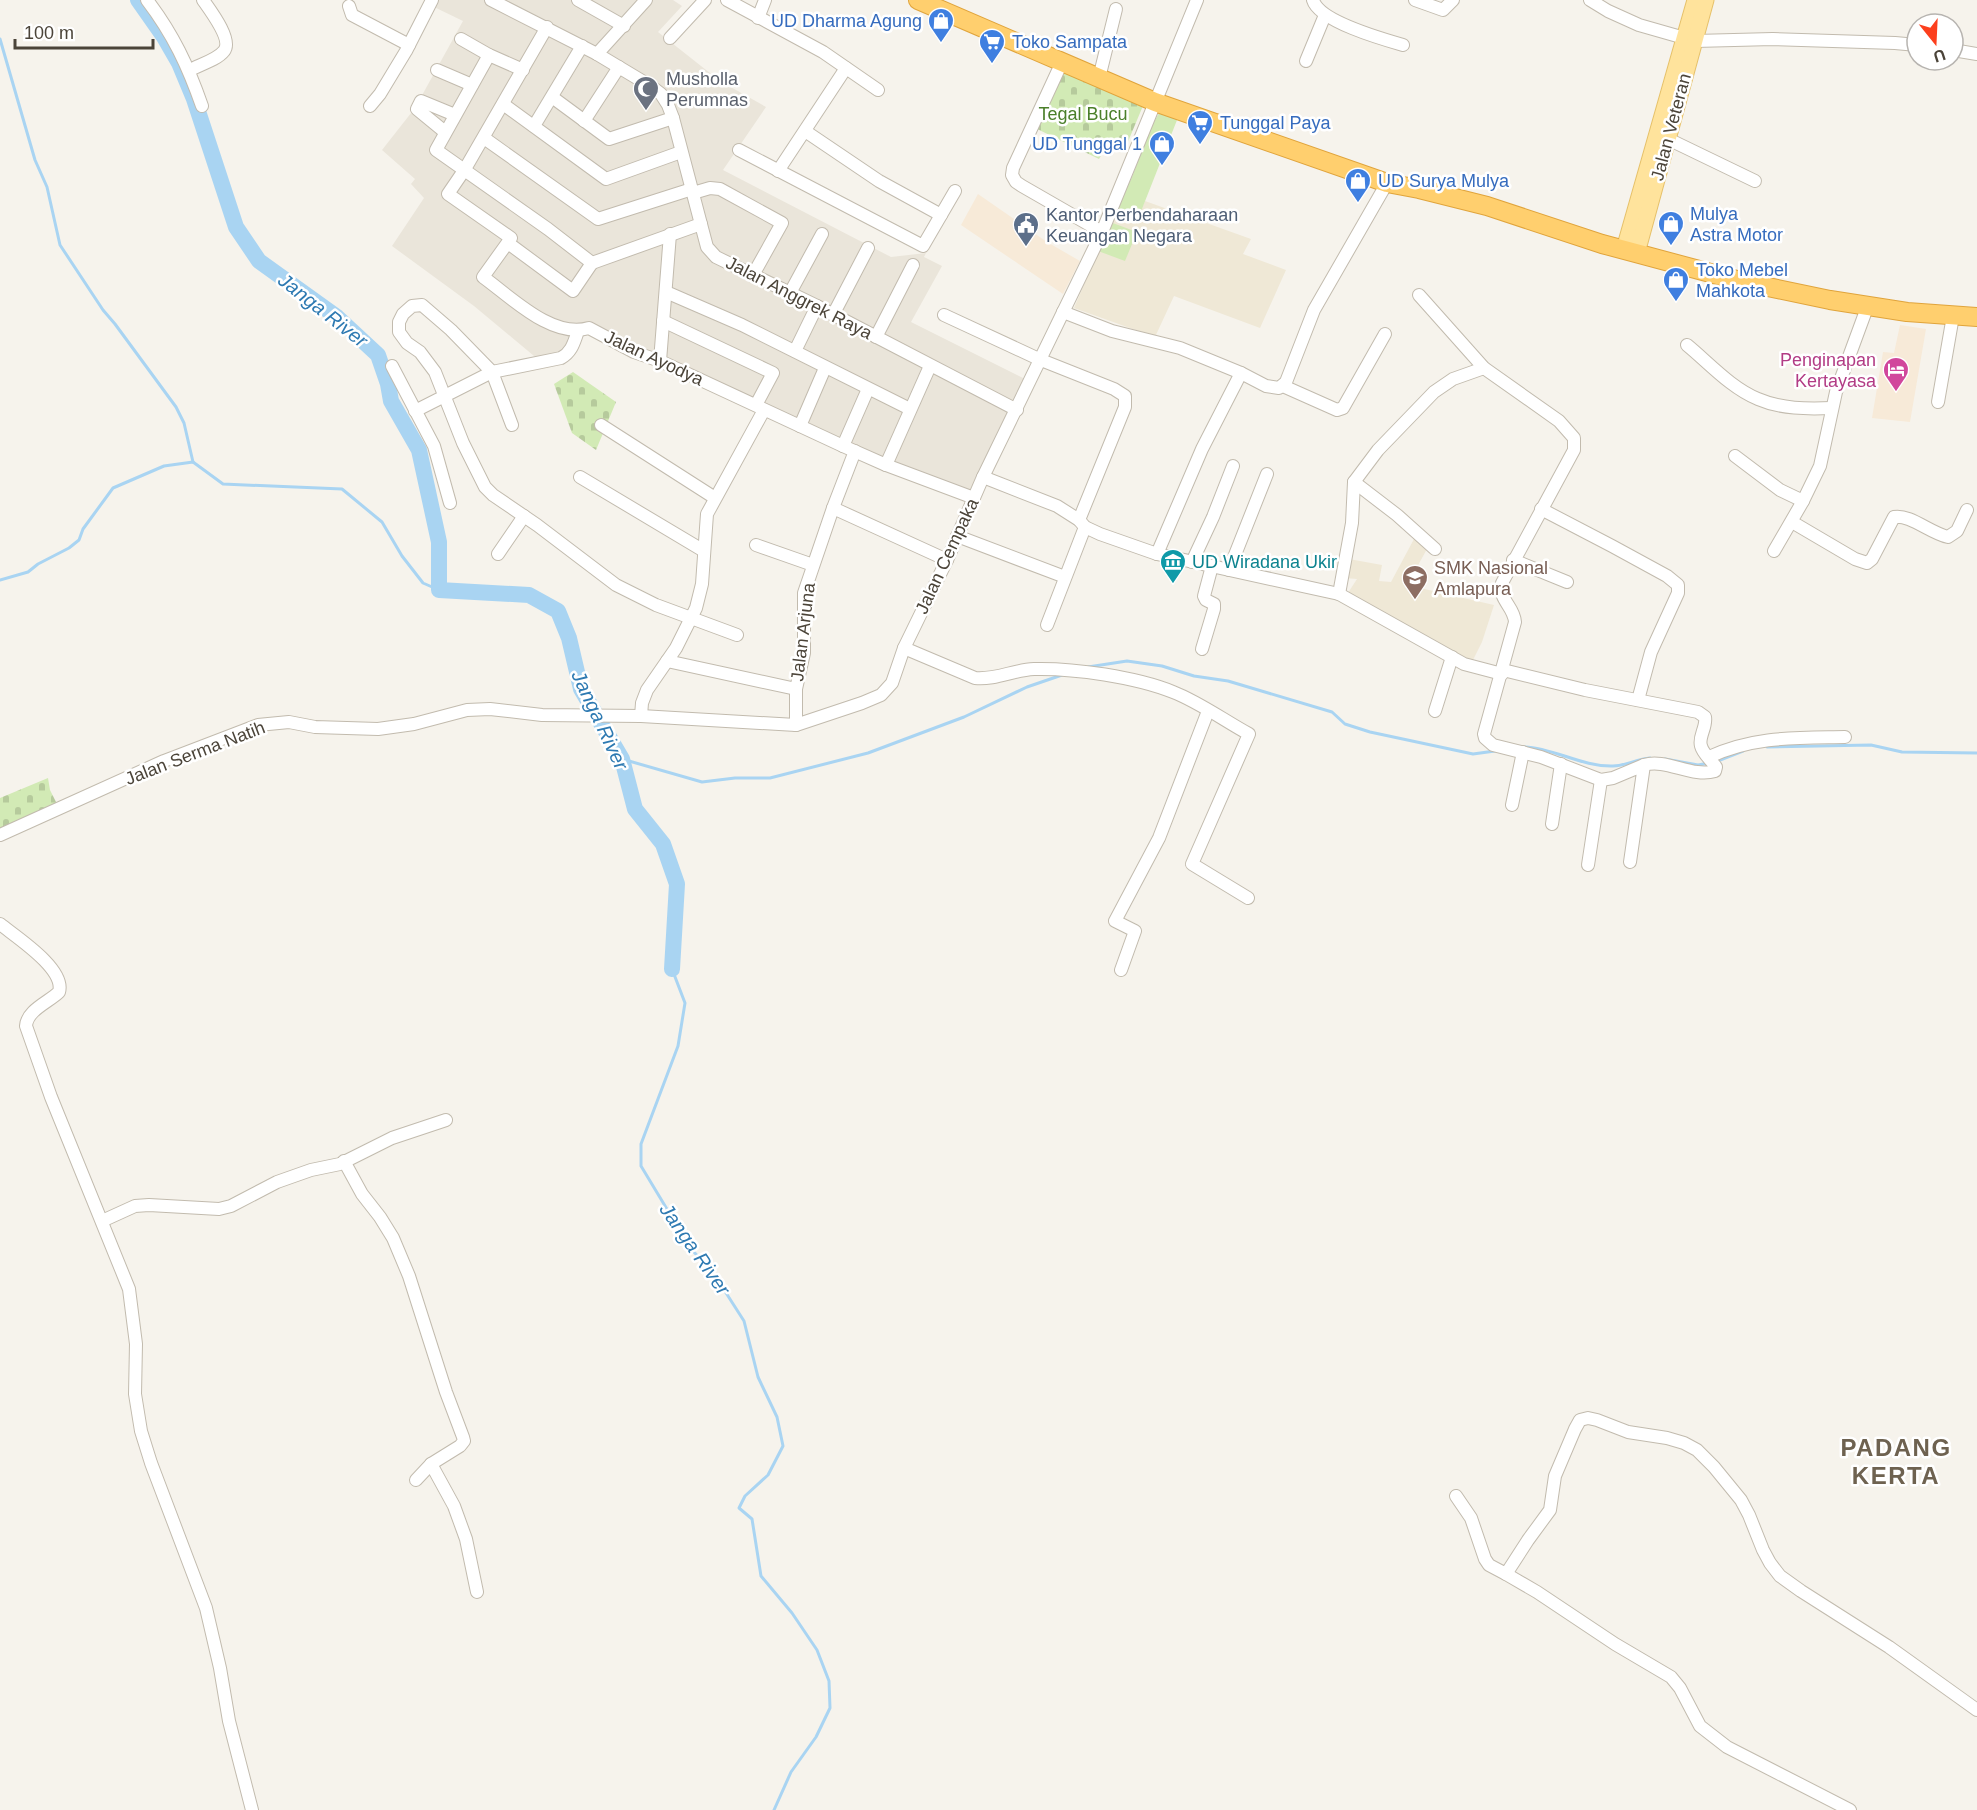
<svg xmlns="http://www.w3.org/2000/svg" width="1977" height="1810" font-family="Arial,sans-serif">
<style>
.residential{fill:#eae5da}
.commercial{fill:#f7ead8}
.education{fill:#efe8d6}
.green{fill:#d2eab5}
.cemetery{fill:url(#cemetery-stones)}
.lines{fill:none;stroke-linecap:round;stroke-linejoin:round}
.stream{stroke:#a9d4f2;stroke-width:3}
.river{stroke:#a9d4f2;stroke-width:16}
.minor-casing{stroke:#c2bbae;stroke-width:14}
.major-casing{stroke:#e6c16a;stroke-width:17}
.highway-casing{stroke:#e0a43c;stroke-width:20}
.minor{stroke:#fff;stroke-width:12}
.major{stroke:#ffe39c;stroke-width:15}
.highway{stroke:#ffcf6e;stroke-width:18}
.labels{text-anchor:middle;stroke-width:5;stroke-linejoin:round;paint-order:stroke}
.shop-label{font-size:18px;fill:#366cbe;stroke:#fff;text-anchor:start}
.worship-label{font-size:18px;fill:#5b616d;stroke:#fff;text-anchor:start}
.park-label{font-size:18px;fill:#4a7f2a;stroke:#fff}
.street-label{font-size:18px;fill:#4b4439;stroke:#fff}
.service-label{font-size:18px;fill:#4e5e75;stroke:#fff;text-anchor:start}
.hotel-label{font-size:18px;fill:#b23c85;stroke:#fff;text-anchor:end}
.culture-label{font-size:18px;fill:#0d838f;stroke:#fff;text-anchor:start}
.education-label{font-size:18px;fill:#785e54;stroke:#fff;text-anchor:start}
.water-label{font-size:20px;font-style:italic;fill:#2e7ab2;stroke:#fff}
.district-label{font-size:24px;font-weight:bold;letter-spacing:1.5px;fill:#6e6250;stroke:#fff}
</style>
<defs>
<pattern id="cemetery-stones" width="16" height="16" patternUnits="userSpaceOnUse" patternTransform="scale(1.5)"><rect width="16" height="16" fill="#d2eab5"/><path d="M2 7V4a2 2 0 0 1 4 0v3zM10 15v-3a2 2 0 0 1 4 0v3z" fill="#b6ca9c"/></pattern>
</defs>
<rect width="100%" height="100%" fill="#f6f3ec"/>
<!-- residential -->
<path class="residential" d="M434,0H673L682,6L658,32L720,81L766,107L723,170L891,257L926,253L924,257L942,266L911,322L1025,379L972,499L592,334H584L568,360L546,366L474,306L392,246L424,198L411,184L415,179L382,150L415,108L463,21L432,6Z"/>
<!-- commercial -->
<g class="commercial">
<path d="M978,194L1047,242L1080,261L1063,294L961,225Z"/>
<path d="M1900,325L1926,329L1910,422L1872,418L1883,352L1894,353Z"/>
</g>
<!-- education -->
<g class="education">
<path d="M1145,201L1251,239L1243,254L1286,270L1260,328L1174,296L1155,337L1074,308L1116,210L1137,219Z"/>
<path d="M1414,539L1427,549L1407,585L1494,605L1482,642L1470,666L1346,596L1357,579L1344,578L1349,559L1382,565L1379,581L1391,582Z"/>
</g>
<!-- green -->
<g class="green">
<path d="M1162,108L1179,115L1138,219L1116,210L1132,177L1151,127Z"/>
<path d="M1110,222L1137,232L1125,261L1098,251Z"/>
</g>
<!-- cemetery -->
<g class="cemetery">
<path d="M1066,70L1145,101L1127,144L1110,140L1099,159L1033,127Z"/>
<path d="M573,372L616,402L596,450L572,433L554,384Z"/>
<path d="M48,778L50,790L58,806L0,831V798Z"/>
</g>
<g class="lines">
<!-- stream -->
<g class="stream">
<path d="M0,39L35,160L47,187L60,245L103,310L115,324L176,407L184,423L193,462"/>
<path d="M0,580L28,572L38,564L69,548L79,540L83,529L113,488L164,466L193,462L223,484L342,489L382,522L402,556L423,583L439,590"/>
<path d="M1088,667L1127,661L1162,666L1194,676L1228,681L1332,712L1345,724L1370,732L1473,754L1495,751"/>
<path d="M1525,747C1554,748 1582,767 1613,766C1625,766 1637,759 1650,758"/>
<path d="M1767,747L1871,745L1902,752L1977,753"/>
<path d="M622,759L702,782L735,778H770L868,753L964,717L1027,687L1062,675"/>
<path d="M1665,759L1698,765L1709,763"/>
<path d="M1715,762L1743,751"/>
<path d="M672,969L685,1003L678,1046L641,1144V1166L691,1249L712,1271L744,1321L758,1377L777,1417L783,1446L768,1475L745,1496L739,1508L752,1519L761,1576L792,1613L817,1650L829,1681L830,1708L816,1737L791,1772L774,1810"/>
</g>
<!-- river -->
<path class="river" d="M138,0L164,37L179,63L194,99L236,227L259,261L337,317L378,355L388,384L391,401L419,450L439,542V590L529,595L558,611L569,638L581,689L622,759L635,809L663,844L677,884L672,969"/>
<defs>
<g id="minor">
<path d="M147,0C173,34 188,66 202,106"/>
<path d="M491,0L597,54L652,87L661,94L668,105L673,118L707,247L716,257L817,306L1017,410"/>
<path d="M578,0L624,26"/>
<path d="M727,0L823,52L878,90"/>
<path d="M1313,0C1319,21 1382,39 1403,45"/>
<path d="M1415,0L1443,10L1453,0"/>
<path d="M1590,0L1608,11L1639,25L1695,41L1773,39L1895,43L1917,45"/>
<path d="M349,6L352,15L409,45"/>
<path d="M758,18L765,0"/>
<path d="M547,27L465,169L448,194L511,238L483,277C511,297 552,339 589,328L634,352L660,361L843,446L886,465L974,498"/>
<path d="M670,38L705,0"/>
<path d="M461,39L489,55L523,70"/>
<path d="M1953,50L1977,54"/>
<path d="M597,54L646,0"/>
<path d="M489,55L436,150L548,229L592,263L701,224"/>
<path d="M1306,61L1325,15"/>
<path d="M1062,62L1013,168L1012,175L1016,182L1022,186L1102,232"/>
<path d="M190,70C199,65 217,60 224,51C233,40 210,10 203,0"/>
<path d="M437,70L472,85"/>
<path d="M1099,78L1116,9"/>
<path d="M552,97L609,139L673,118"/>
<path d="M503,104L606,179L681,152"/>
<path d="M370,106L380,94L406,51L432,0"/>
<path d="M584,121L619,67"/>
<path d="M534,126L582,46"/>
<path d="M805,131L879,181L941,215"/>
<path d="M445,132L417,109L421,101L455,115"/>
<path d="M484,138L598,219L692,189"/>
<path d="M1668,139L1755,181"/>
<path d="M739,150L923,246L955,191"/>
<path d="M778,171L846,68"/>
<path d="M693,193L710,188L720,189L782,223L753,275"/>
<path d="M508,243L573,291L592,263"/>
<path d="M666,292L742,325L910,409"/>
<path d="M790,293L822,234"/>
<path d="M1419,295L1484,368L1559,421L1574,438V450L1502,583C1498,600 1514,606 1515,622L1484,734L1485,738L1493,745L1541,757L1601,780L1613,778L1644,765L1630,862"/>
<path d="M1063,312L1112,331L1180,348L1241,373L1266,386L1279,388L1286,382L1314,310L1387,183"/>
<path d="M833,315L868,248"/>
<path d="M944,315L1041,360L1114,389L1125,396V407L1079,520"/>
<path d="M663,321L773,373L756,405"/>
<path d="M876,337L913,265"/>
<path d="M1687,345C1709,363 1731,388 1758,399C1781,409 1807,409 1832,408"/>
<path d="M795,351L817,306"/>
<path d="M660,361L670,234"/>
<path d="M392,366L434,446L450,503"/>
<path d="M1283,386L1337,410L1343,408L1385,334"/>
<path d="M1938,402L1953,316"/>
<path d="M415,411L492,372L561,358C572,352 574,342 578,331"/>
<path d="M512,425L492,372L451,330L422,305L412,306L403,314L399,322V332L407,343L420,352L435,372L463,443L485,487L493,495L537,525L616,585L656,605L737,635"/>
<path d="M601,425L715,498"/>
<path d="M800,426L825,368"/>
<path d="M843,446L868,389"/>
<path d="M1735,456L1780,490L1803,501"/>
<path d="M886,465L930,366"/>
<path d="M580,477L704,551"/>
<path d="M983,477L1057,506L1079,520L1085,527L1100,534L1157,554L1339,594L1464,664L1502,674"/>
<path d="M1354,482L1397,515L1435,549"/>
<path d="M833,508L947,560"/>
<path d="M1541,509L1612,546L1667,576L1678,585V593L1651,652L1638,700"/>
<path d="M1792,522L1855,559L1867,563L1872,559L1894,517C1910,514 1930,533 1948,537L1957,531L1967,510"/>
<path d="M957,536L1065,577"/>
<path d="M756,545L813,565"/>
<path d="M1774,551L1803,501L1820,466L1836,392L1868,305"/>
<path d="M498,554L524,516"/>
<path d="M1157,554L1202,449L1241,373"/>
<path d="M1513,560L1567,582"/>
<path d="M1192,562L1213,517L1233,466"/>
<path d="M1229,570L1267,474"/>
<path d="M1339,594L1352,523L1354,482L1378,450L1434,392L1453,379L1484,368"/>
<path d="M1047,625L1085,527"/>
<path d="M904,648L975,678C996,680 1013,670 1034,669C1074,668 1136,677 1173,692C1199,702 1225,721 1249,734L1192,864L1248,898"/>
<path d="M1202,649L1214,609V604L1206,600L1204,596L1212,566"/>
<path d="M667,661L796,689"/>
<path d="M1503,670L1585,690L1698,712L1705,717C1707,727 1698,737 1701,746C1703,754 1712,761 1716,767L1715,771C1692,778 1666,758 1644,765"/>
<path d="M1435,711L1452,657"/>
<path d="M641,716L642,703L647,690L676,648L696,608L702,584L707,514L764,410"/>
<path d="M796,725V689L804,653V593L833,508L855,451"/>
<path d="M1709,757C1754,736 1796,738 1845,737"/>
<path d="M1512,805L1523,752"/>
<path d="M1552,824L1561,764"/>
<path d="M0,835L164,761L258,725L289,722L315,727L378,729L414,724L467,710L490,709L542,715L641,716L796,725L862,703L881,695L892,683L904,648L947,560L983,477L1102,232L1197,0"/>
<path d="M1588,865L1601,780"/>
<path d="M0,924C16,937 66,969 59,992C49,1002 27,1010 26,1026L51,1097L129,1289L136,1344L135,1394L141,1431L151,1463L206,1608L220,1668L229,1721L252,1810"/>
<path d="M1121,970L1135,931L1115,921L1159,838L1208,711"/>
<path d="M344,1161L362,1194L380,1217L393,1238L409,1276L446,1392L463,1437L464,1441L460,1446L431,1464L416,1480"/>
<path d="M102,1221L135,1206L149,1205L219,1209L231,1206L277,1182L311,1170L340,1164L392,1138L446,1120"/>
<path d="M431,1464L454,1506L466,1539L477,1592"/>
<path d="M1456,1496L1471,1518L1485,1559L1489,1565L1506,1574L1528,1540L1550,1510L1555,1476L1575,1429L1580,1420L1588,1418L1597,1420L1628,1432L1667,1438L1684,1443L1697,1450L1714,1467L1741,1500L1749,1515L1763,1550L1770,1563L1780,1576L1801,1591L1889,1647L1977,1710"/>
<path d="M1506,1574L1537,1592L1615,1644L1671,1677L1680,1688L1700,1726L1727,1747L1850,1810"/>
</g>
<g id="major">
<path d="M1624,249L1695,0"/>
<path d="M1637,253L1706,0"/>
</g>
<path id="highway" d="M918,0L1155,102L1387,183L1419,189L1487,206L1602,244L1744,282L1830,300L1907,312L1977,317"/>
</defs>
<!-- minor casing -->
<use href="#minor" class="minor-casing"/>
<!-- major casing -->
<use href="#major" class="major-casing"/>
<!-- highway casing -->
<use href="#highway" class="highway-casing"/>
<!-- minor -->
<use href="#minor" class="minor"/>
<!-- major -->
<use href="#major" class="major"/>
<!-- highway -->
<use href="#highway" class="highway"/>
</g>
<!-- icons -->
<defs>
<symbol id="shop-pin" viewBox="-11 -11 22 30"><path d="M0 17L-7.5 6A9.5 9.5 0 1 1 7.5 6Z" fill="#3f7fe0" stroke="#fff"/><path d="M-5-2.5h2.3a2.7 3.5 0 0 1 5.4 0H5L5.5 6h-11ZM-1.5-2.5h3a1.5 2.3 0 0 0-3 0Z" fill="#fff"/></symbol>
<symbol id="supermarket-pin" viewBox="-11 -11 22 30"><path d="M0 17L-7.5 6A9.5 9.5 0 1 1 7.5 6Z" fill="#3f7fe0" stroke="#fff"/><path d="M-6-5.5h2.5l.6 2H6L4.5 2H-2.5L-4.4-4H-6ZM-1.5 3.2a1.3 1.3 0 1 0 .1 0ZM3 3.2a1.3 1.3 0 1 0 .1 0Z" fill="#fff"/></symbol>
<symbol id="mosque-pin" viewBox="-11 -11 22 30"><path d="M0 17L-7.5 6A9.5 9.5 0 1 1 7.5 6Z" fill="#6b7280" stroke="#fff"/><path d="M3.5-4.9A6 6 0 1 0 3.5 4.9A5 5 0 1 1 3.5-4.9Z" fill="#fff"/></symbol>
<symbol id="civic-pin" viewBox="-11 -11 22 30"><path d="M0 17L-7.5 6A9.5 9.5 0 1 1 7.5 6Z" fill="#5c6f8a" stroke="#fff"/><path d="M-.6-6.5H3V-4.5H.6V-3L4-1V1h2V6H-6V1h2V-1L-.6-3ZM-1.2 2.5V6h2.4V2.5Z" fill="#fff"/></symbol>
<symbol id="hotel-pin" viewBox="-11 -11 22 30"><path d="M0 17L-7.5 6A9.5 9.5 0 1 1 7.5 6Z" fill="#d1479c" stroke="#fff"/><path d="M-6-4.5h1.5V1H6V5H4.5V3h-9V5H-6ZM-4 0a1.8 1.8 0 1 1 3.6 0ZM.5 0V-2.5h3Q6-2.5 6 0Z" fill="#fff"/></symbol>
<symbol id="museum-pin" viewBox="-11 -11 22 30"><path d="M0 17L-7.5 6A9.5 9.5 0 1 1 7.5 6Z" fill="#0f9aa8" stroke="#fff"/><path d="M0-6L6-3V-2H-6V-3ZM-5-1h2V3h-2ZM-1-1h2V3h-2ZM3-1h2V3H3ZM-6 4H6V6H-6Z" fill="#fff"/></symbol>
<symbol id="school-pin" viewBox="-11 -11 22 30"><path d="M0 17L-7.5 6A9.5 9.5 0 1 1 7.5 6Z" fill="#8d6e63" stroke="#fff"/><path d="M0-5L7-2L0 1L-7-2ZM-4 1L0 2.5L4 1V4Q0 6-4 4Z" fill="#fff"/></symbol>
</defs>
<g fill-rule="evenodd">
<use href="#shop-pin" x="926" y="6" width="30" height="40"/>
<use href="#supermarket-pin" x="977" y="27" width="30" height="40"/>
<use href="#mosque-pin" x="631" y="74" width="30" height="40"/>
<use href="#supermarket-pin" x="1185" y="108" width="30" height="40"/>
<use href="#shop-pin" x="1147" y="129" width="30" height="40"/>
<use href="#shop-pin" x="1343" y="166" width="30" height="40"/>
<use href="#shop-pin" x="1656" y="209" width="30" height="40"/>
<use href="#civic-pin" x="1011" y="210" width="30" height="40"/>
<use href="#shop-pin" x="1661" y="265" width="30" height="40"/>
<use href="#hotel-pin" x="1881" y="355" width="30" height="40"/>
<use href="#museum-pin" x="1158" y="547" width="30" height="40"/>
<use href="#school-pin" x="1400" y="563" width="30" height="40"/>
</g>
<g class="labels">
<!-- shop labels -->
<g class="shop-label">
<text x="922" y="27" text-anchor="end">UD Dharma Agung</text>
<text x="1012" y="48">Toko Sampata</text>
<text x="1220" y="129">Tunggal Paya</text>
<text x="1142" y="150" text-anchor="end">UD Tunggal 1</text>
<text x="1378" y="187">UD Surya Mulya</text>
<text x="1690" y="220">Mulya<tspan x="1690" dy="21">Astra Motor</tspan></text>
<text x="1696" y="276">Toko Mebel<tspan x="1696" dy="21">Mahkota</tspan></text>
</g>
<!-- worship labels -->
<g class="worship-label">
<text x="666" y="85">Musholla<tspan x="666" dy="21">Perumnas</tspan></text>
</g>
<!-- park labels -->
<g class="park-label">
<text x="1083" y="120">Tegal Bucu</text>
</g>
<!-- street labels -->
<g class="street-label">
<text transform="translate(1671 127) rotate(-75)" y="6">Jalan Veteran</text>
<text transform="translate(799 298) rotate(27)" y="6">Jalan Anggrek Raya</text>
<text transform="translate(654 358) rotate(25)" y="6">Jalan Ayodya</text>
<text transform="translate(947 556) rotate(-65)" y="6">Jalan Cempaka</text>
<text transform="translate(803 632) rotate(-83)" y="6">Jalan Arjuna</text>
<text transform="translate(195 753) rotate(-21)" y="6">Jalan Serma Natih</text>
</g>
<!-- service labels -->
<g class="service-label">
<text x="1046" y="221">Kantor Perbendaharaan<tspan x="1046" dy="21">Keuangan Negara</tspan></text>
</g>
<!-- hotel labels -->
<g class="hotel-label">
<text x="1876" y="366">Penginapan<tspan x="1876" dy="21">Kertayasa</tspan></text>
</g>
<!-- culture labels -->
<g class="culture-label">
<text x="1192" y="568">UD Wiradana Ukir</text>
</g>
<!-- education labels -->
<g class="education-label">
<text x="1434" y="574">SMK Nasional<tspan x="1434" dy="21">Amlapura</tspan></text>
</g>
<!-- water labels -->
<g class="water-label">
<text transform="translate(323 310) rotate(38)" y="7">Janga River</text>
<text transform="translate(600 720) rotate(65)" y="7">Janga River</text>
<text transform="translate(695 1249) rotate(55)" y="7">Janga River</text>
</g>
<!-- district labels -->
<g class="district-label">
<text x="1896" y="1456">PADANG<tspan x="1896" dy="28">KERTA</tspan></text>
</g>
</g>
<!-- north arrow -->
<g transform="translate(1935 42) rotate(162)"><circle r="28" fill="#ffffff" stroke="#b7b4b0" stroke-width="1.5"/>
<path d="M0-4.5L10 22L0 15L-10 22Z" fill="#fc3f1d"/>
<text y="-9" font-size="16" font-weight="bold" text-anchor="middle" fill="#4b4439">U</text>
</g>
<!-- scale -->
<path d="M15 39v9h138v-9" fill="none" stroke="#4b4439" stroke-width="3"/>
<text x="24" y="39" font-size="18" fill="#4b4439" stroke="#ffffff" stroke-width="4.5" paint-order="stroke">100 m</text>
</svg>
